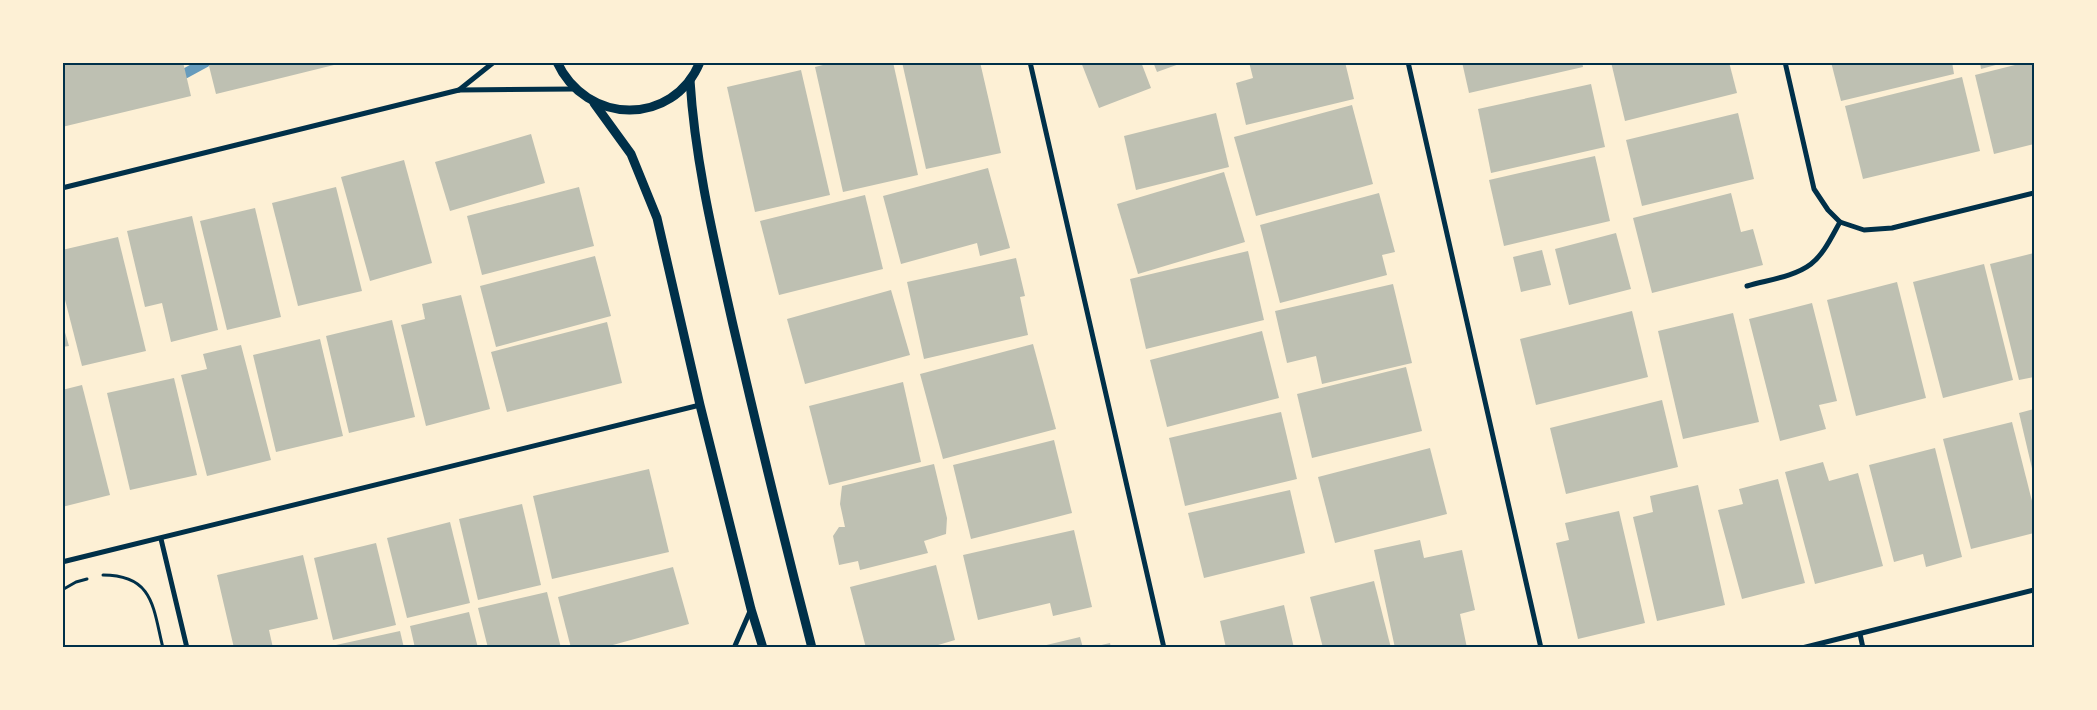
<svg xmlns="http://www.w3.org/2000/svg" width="2097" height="710" font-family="'Sofia Sans Condensed',sans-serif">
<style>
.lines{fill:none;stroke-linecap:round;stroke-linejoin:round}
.stream{stroke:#669bbc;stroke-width:10}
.building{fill:#bec0b2}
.path{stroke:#003049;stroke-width:3}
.minor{stroke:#003049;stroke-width:5}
.tertiary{stroke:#003049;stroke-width:9}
.neatline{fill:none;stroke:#003049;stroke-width:2}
</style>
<rect width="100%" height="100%" fill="#fdf0d5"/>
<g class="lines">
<!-- stream -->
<path class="stream" d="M173,80L206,62"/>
</g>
<!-- building -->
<g class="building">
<path d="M62,62H183L191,96L62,127Z"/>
<path d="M208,62H342V63L216,94Z"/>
<path d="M835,62H893L918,175L843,192L815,67Z"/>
<path d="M902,62H980L1001,153L926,169Z"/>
<path d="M1081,62H1141L1151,88L1099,108Z"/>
<path d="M1153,62H1182V63L1157,72Z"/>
<path d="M1249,62H1345L1354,99L1246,125L1236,83L1253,78Z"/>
<path d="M1462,62H1582L1583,67L1469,93Z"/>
<path d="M1611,62H1729L1737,93L1625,121Z"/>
<path d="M1831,62H1952L1954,74L1841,101Z"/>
<path d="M1980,62H2003V63L1981,69Z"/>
<path d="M2027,62H2034V144L1994,154L1975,75Z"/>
<path d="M801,70L830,195L755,212L727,87Z"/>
<path d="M1962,77L1980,151L1863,179L1845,106Z"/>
<path d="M1591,84L1605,147L1491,173L1478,109Z"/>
<path d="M1352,105L1373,184L1256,216L1234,137Z"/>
<path d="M1216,113L1229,167L1136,190L1124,136Z"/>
<path d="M1738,113L1754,179L1642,206L1626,140Z"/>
<path d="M531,134L545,183L450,211L435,162Z"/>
<path d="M1595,156L1610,221L1504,246L1489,180Z"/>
<path d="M404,160L432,263L370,281L341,177Z"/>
<path d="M988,168L1010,248L980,256L977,243L901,264L883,196Z"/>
<path d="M1224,172L1245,242L1138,274L1117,204Z"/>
<path d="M336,187L362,291L298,306L272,203Z"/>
<path d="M579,187L594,246L482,275L467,216Z"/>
<path d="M1379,193L1395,252L1382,255L1387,275L1280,303L1260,225Z"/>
<path d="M1731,193L1741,232L1753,229L1763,265L1652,293L1633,218Z"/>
<path d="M865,195L883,269L779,295L760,221Z"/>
<path d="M255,208L281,317L227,330L200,221Z"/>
<path d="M192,216L218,330L171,342L162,303L145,307L127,231Z"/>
<path d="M1616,233L1631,289L1569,305L1555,249Z"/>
<path d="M118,237L146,351L82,366L62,288V250Z"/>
<path d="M1542,250L1551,285L1521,292L1513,257Z"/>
<path d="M1248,251L1264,320L1146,349L1130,279Z"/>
<path d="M2034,253V377L2019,380L1990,264Z"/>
<path d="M595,256L611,316L496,347L480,286Z"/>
<path d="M1016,258L1025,296L1020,297L1028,335L924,359L907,282Z"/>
<path d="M1984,264L2013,380L1943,398L1913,282Z"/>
<path d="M1897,282L1926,398L1856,416L1827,300Z"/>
<path d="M1393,284L1412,363L1322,384L1316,356L1287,363L1275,311Z"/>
<path d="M891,290L910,355L805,384L787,319Z"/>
<path d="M461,295L490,409L426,426L401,325L425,319L422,304Z"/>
<path d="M1812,303L1837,401L1819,405L1826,429L1780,441L1749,319Z"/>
<path d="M1632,311L1648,377L1536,405L1520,339Z"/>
<path d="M1733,313L1759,422L1683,439L1658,331Z"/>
<path d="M392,320L415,417L349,433L326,336Z"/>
<path d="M62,322L69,346L62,347Z"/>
<path d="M607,322L622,383L507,412L491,352Z"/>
<path d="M1262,331L1279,398L1167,427L1150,360Z"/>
<path d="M320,339L343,436L276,452L253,355Z"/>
<path d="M1033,344L1056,429L943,459L920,374Z"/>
<path d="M241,345L271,460L207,476L181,375L207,369L203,354Z"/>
<path d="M1406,367L1422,431L1312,458L1297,394Z"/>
<path d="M174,378L197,475L130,490L107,393Z"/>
<path d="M903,382L921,462L829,485L809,406Z"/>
<path d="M82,385L110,495L62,507V390Z"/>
<path d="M1662,400L1678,467L1566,494L1550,428Z"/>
<path d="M2034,409V477L2019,413Z"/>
<path d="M1281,412L1297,479L1185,506L1169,438Z"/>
<path d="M2012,422L2034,509V533L1971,549L1943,439Z"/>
<path d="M1054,440L1072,513L971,539L953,465Z"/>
<path d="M1430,448L1447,514L1335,543L1318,477Z"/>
<path d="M1935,448L1962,557L1926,567L1923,554L1894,562L1869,465Z"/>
<path d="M1823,462L1829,481L1858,473L1883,566L1815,584L1785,472Z"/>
<path d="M934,464L947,518L946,534L924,541L928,553L860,570L858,561L839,565L833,536L839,527H845L840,504L842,486Z"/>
<path d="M649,469L669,552L552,579L533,496Z"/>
<path d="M1778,479L1805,583L1742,599L1718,510L1743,504L1739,489Z"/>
<path d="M1698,485L1725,605L1657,621L1633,517L1653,512L1650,496Z"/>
<path d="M1290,490L1305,553L1204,578L1188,513Z"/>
<path d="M522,504L541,585L478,600L459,519Z"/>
<path d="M1619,511L1645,623L1578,639L1556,543L1569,540L1565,523Z"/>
<path d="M450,522L470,603L407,618L387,538Z"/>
<path d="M1074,530L1092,607L1053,616L1050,603L978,620L963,555Z"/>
<path d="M1420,540L1424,558L1462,550L1475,610L1460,614L1467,648H1395L1374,550Z"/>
<path d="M376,543L396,625L333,640L314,558Z"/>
<path d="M303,555L318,619L269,630L273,648H234L217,575Z"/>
<path d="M936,565L955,640L928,648H866L850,587Z"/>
<path d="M673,567L689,624L602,648H571L558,597Z"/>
<path d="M1374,581L1391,648H1323L1310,597Z"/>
<path d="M547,592L561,648H488L478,608Z"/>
<path d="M1284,605L1294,648H1226L1220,621Z"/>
<path d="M469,612L478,648H415L410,626Z"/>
<path d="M400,631L404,648H337L336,645Z"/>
<path d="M1080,637L1083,648H1038V647Z"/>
<path d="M1110,643L1111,648H1093V647Z"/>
</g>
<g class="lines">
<!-- path -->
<g class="path">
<path d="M103,575C154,575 153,608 163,648"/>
<path d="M62,590L76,582L87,579"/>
</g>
<!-- minor -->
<g class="minor">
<path d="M1030,62L1164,648"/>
<path d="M1408,62L1541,648"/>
<path d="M1785,62L1814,189L1828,210L1840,222L1864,230L1892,228L2034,193"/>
<path d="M459,90L494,62"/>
<path d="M62,188L459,90L575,89"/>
<path d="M1747,286C1767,280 1794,277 1811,264C1824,254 1832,236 1840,222"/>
<path d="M161,539L187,648"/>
<path d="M62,562L700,405"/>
<path d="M1860,634L1863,648"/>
<path d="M734,648L751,609"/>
<path d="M1802,648L2034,590"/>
</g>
<!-- tertiary -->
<g class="tertiary">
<path d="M557,62C586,125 673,127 700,62"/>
<path d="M690,80C695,163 715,244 733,325C758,433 784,540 812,648"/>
<path d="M594,103L631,154L657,218L700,405L751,609L763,648"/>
</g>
</g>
<!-- border -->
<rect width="2097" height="710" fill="none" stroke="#fdf0d5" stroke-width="128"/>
<rect x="64" y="64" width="1969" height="582" class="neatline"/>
</svg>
